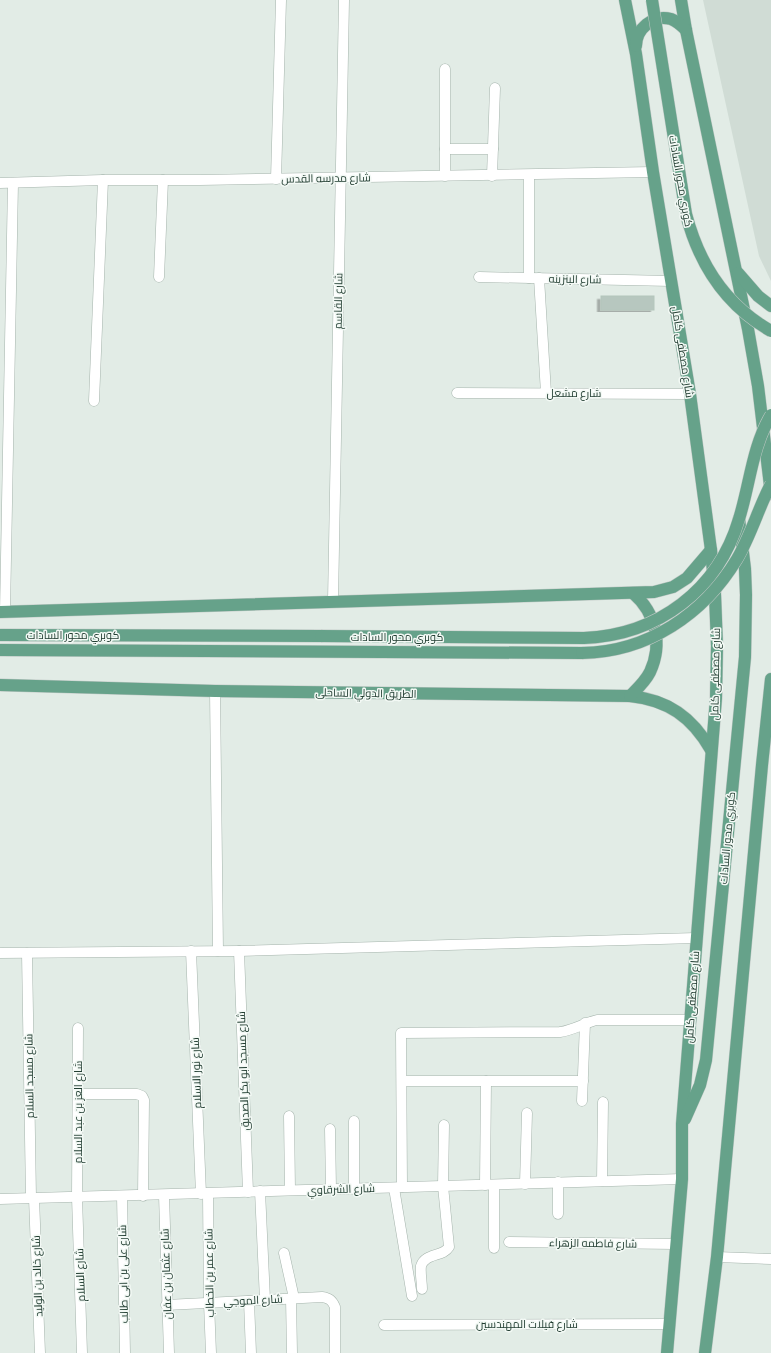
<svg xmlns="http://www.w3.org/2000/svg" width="771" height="1353" font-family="'PT Sans Narrow',Cairo,sans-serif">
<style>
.built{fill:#d0dcd5}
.building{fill:#b7c7bf;stroke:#b4c6bc;filter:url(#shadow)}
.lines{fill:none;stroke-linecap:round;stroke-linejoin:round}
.minor-casing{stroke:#a5b4ac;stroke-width:11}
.primary-casing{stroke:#c1c9c6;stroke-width:13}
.minor{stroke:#fff;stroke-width:10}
.primary{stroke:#66a28a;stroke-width:12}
.primary-bridge-casing{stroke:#c1c9c6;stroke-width:13;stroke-linecap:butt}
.primary-bridge{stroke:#66a28a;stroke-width:12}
.labels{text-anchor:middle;stroke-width:3;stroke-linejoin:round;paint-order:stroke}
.street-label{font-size:11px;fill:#223e32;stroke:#f3f9f5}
</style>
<defs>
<filter id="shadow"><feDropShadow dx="-3.5" dy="3.5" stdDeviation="0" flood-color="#0004"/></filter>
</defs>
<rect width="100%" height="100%" fill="#e2ece6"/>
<!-- built -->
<path class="built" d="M703,0H771V281L759,256Z"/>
<!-- building -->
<rect class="building" x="601" y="296" width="53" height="14"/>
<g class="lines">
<defs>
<g id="minor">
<path d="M445,149H493"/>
<path d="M445,176V69"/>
<path d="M492,176L495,88"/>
<path d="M276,179L281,0"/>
<path d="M0,183L103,180H200L653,172"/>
<path d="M159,277L163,180"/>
<path d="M479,277L671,281"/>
<path d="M529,278V175"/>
<path d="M539,278L546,393"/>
<path d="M457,393L690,394"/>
<path d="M94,401L103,180"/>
<path d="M333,601L344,0"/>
<path d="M5,611L13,183"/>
<path d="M215,691L218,951"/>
<path d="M191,951L201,1194"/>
<path d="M239,951L248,1192"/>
<path d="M0,953L239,951L696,938"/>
<path d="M27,953L31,1198"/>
<path d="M78,1028L77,1197L82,1353"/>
<path d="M402,1081H583"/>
<path d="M78,1094H137L142,1096L144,1100L143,1196"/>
<path d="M582,1101L585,1023"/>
<path d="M289,1116L290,1190"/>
<path d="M354,1121V1189"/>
<path d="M330,1129L331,1189"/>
<path d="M602,1181L603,1102"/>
<path d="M525,1184L527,1113"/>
<path d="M485,1185L486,1081"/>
<path d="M494,1185V1248"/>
<path d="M402,1187L401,1033L560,1032C574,1030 584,1023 597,1020H690"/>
<path d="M394,1188L412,1296"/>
<path d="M260,1191L265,1300"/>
<path d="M208,1194L209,1303L211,1353"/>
<path d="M164,1195L169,1353"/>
<path d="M122,1196L125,1353"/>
<path d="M34,1198L40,1353"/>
<path d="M0,1199L682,1179"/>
<path d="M558,1214V1182"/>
<path d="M509,1242L676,1244"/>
<path d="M284,1253L294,1298"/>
<path d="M717,1257L771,1259"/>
<path d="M422,1289C422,1282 420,1273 421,1266C425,1253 443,1257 449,1247L443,1186L444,1125"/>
<path d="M291,1298L292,1353"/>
<path d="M249,1301L251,1353"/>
<path d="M166,1305L322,1297C329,1298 332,1300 335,1307V1353"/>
<path d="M384,1325L670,1324"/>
</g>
<g id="primary">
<path d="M625,0L636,54L653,172L690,394L711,550L715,594L717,646L716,698L682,1124V1179L667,1353"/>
<path d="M681,0L686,30L748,329L758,386L771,494"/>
<path d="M636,46C636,29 653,14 671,19C677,21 682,26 686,30"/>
<path d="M738,273L758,296L771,306"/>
<path d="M0,612L654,592L673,587L687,578L711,550"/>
<path d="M0,635L321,636"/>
<path d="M0,650L582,653"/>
<path d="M0,685L215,691L630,696C668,700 692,717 711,750"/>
<path d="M630,696C637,689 645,682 650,672C663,644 656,613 633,593"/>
<path d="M685,1119L700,1085L706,1060L745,657L746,595L745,569L739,519"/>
<path d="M705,1353L717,1257L762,765L771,679"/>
</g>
</defs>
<!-- minor casing -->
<use href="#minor" class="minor-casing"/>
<!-- primary casing -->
<use href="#primary" class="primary-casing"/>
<!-- minor -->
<use href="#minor" class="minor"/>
<!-- primary -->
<use href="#primary" class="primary"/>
<defs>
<g id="primary-bridge">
<path d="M652,0L686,214C699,264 725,305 771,331"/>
<path d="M321,636L584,638C658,635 718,590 739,519C750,484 752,447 771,415"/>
<path d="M582,653C648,652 704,614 737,559C751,535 758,509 771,484"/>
</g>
</defs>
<!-- primary-bridge casing -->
<use href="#primary-bridge" class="primary-bridge-casing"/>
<!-- primary-bridge -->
<use href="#primary-bridge" class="primary-bridge"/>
</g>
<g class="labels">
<!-- street labels -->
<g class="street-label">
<text transform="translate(326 178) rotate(-1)" y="4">شارع مدرسه القدس</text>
<text transform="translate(681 181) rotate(80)" y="4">كوبري محور السادات</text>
<text transform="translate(575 279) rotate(1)" y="4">شارع البنزينه</text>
<text transform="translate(338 301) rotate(-89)" y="4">شارع القاسم</text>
<text transform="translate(683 352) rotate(81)" y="4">شارع مصطفى كامل</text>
<text x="574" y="397">شارع مشعل</text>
<text x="73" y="639">كوبري محور السادات</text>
<text x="397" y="641">كوبري محور السادات</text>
<text transform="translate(715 674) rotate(-89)" y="4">شارع مصطفى كامل</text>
<text transform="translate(366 693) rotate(1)" y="4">الطريق الدولي الساحلى</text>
<text transform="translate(727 838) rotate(-85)" y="4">كوبري محور السادات</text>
<text transform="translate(692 997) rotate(-86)" y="4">شارع مصطفى كامل</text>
<text transform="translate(243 1071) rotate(-92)" y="4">شارع مسجد ابو بكر الصديق</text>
<text transform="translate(196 1073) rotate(-92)" y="4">شارع نور الاسلام</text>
<text transform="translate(29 1076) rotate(-91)" y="4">شارع مسجد السلام</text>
<text transform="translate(78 1112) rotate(-90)" y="4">شارع العز بن عبد السلام</text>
<text transform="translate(341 1189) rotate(-2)" y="4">شارع الشرقاوي</text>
<text transform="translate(593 1243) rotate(1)" y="4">شارع فاطمه الزهراء</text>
<text transform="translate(209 1273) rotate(-91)" y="4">شارع عمر بن الخطاب</text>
<text transform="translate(123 1274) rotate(-91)" y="4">شارع على بن ابى طالب</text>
<text transform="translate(166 1274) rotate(-92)" y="4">شارع عثمان بن عفان</text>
<text transform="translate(80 1275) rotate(-92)" y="4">شارع السلام</text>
<text transform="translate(37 1276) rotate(-92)" y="4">شارع خالد بن الوليد</text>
<text transform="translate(253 1300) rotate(-3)" y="4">شارع الموجي</text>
<text x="527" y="1328">شارع فيلات المهندسين</text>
</g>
</g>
</svg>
